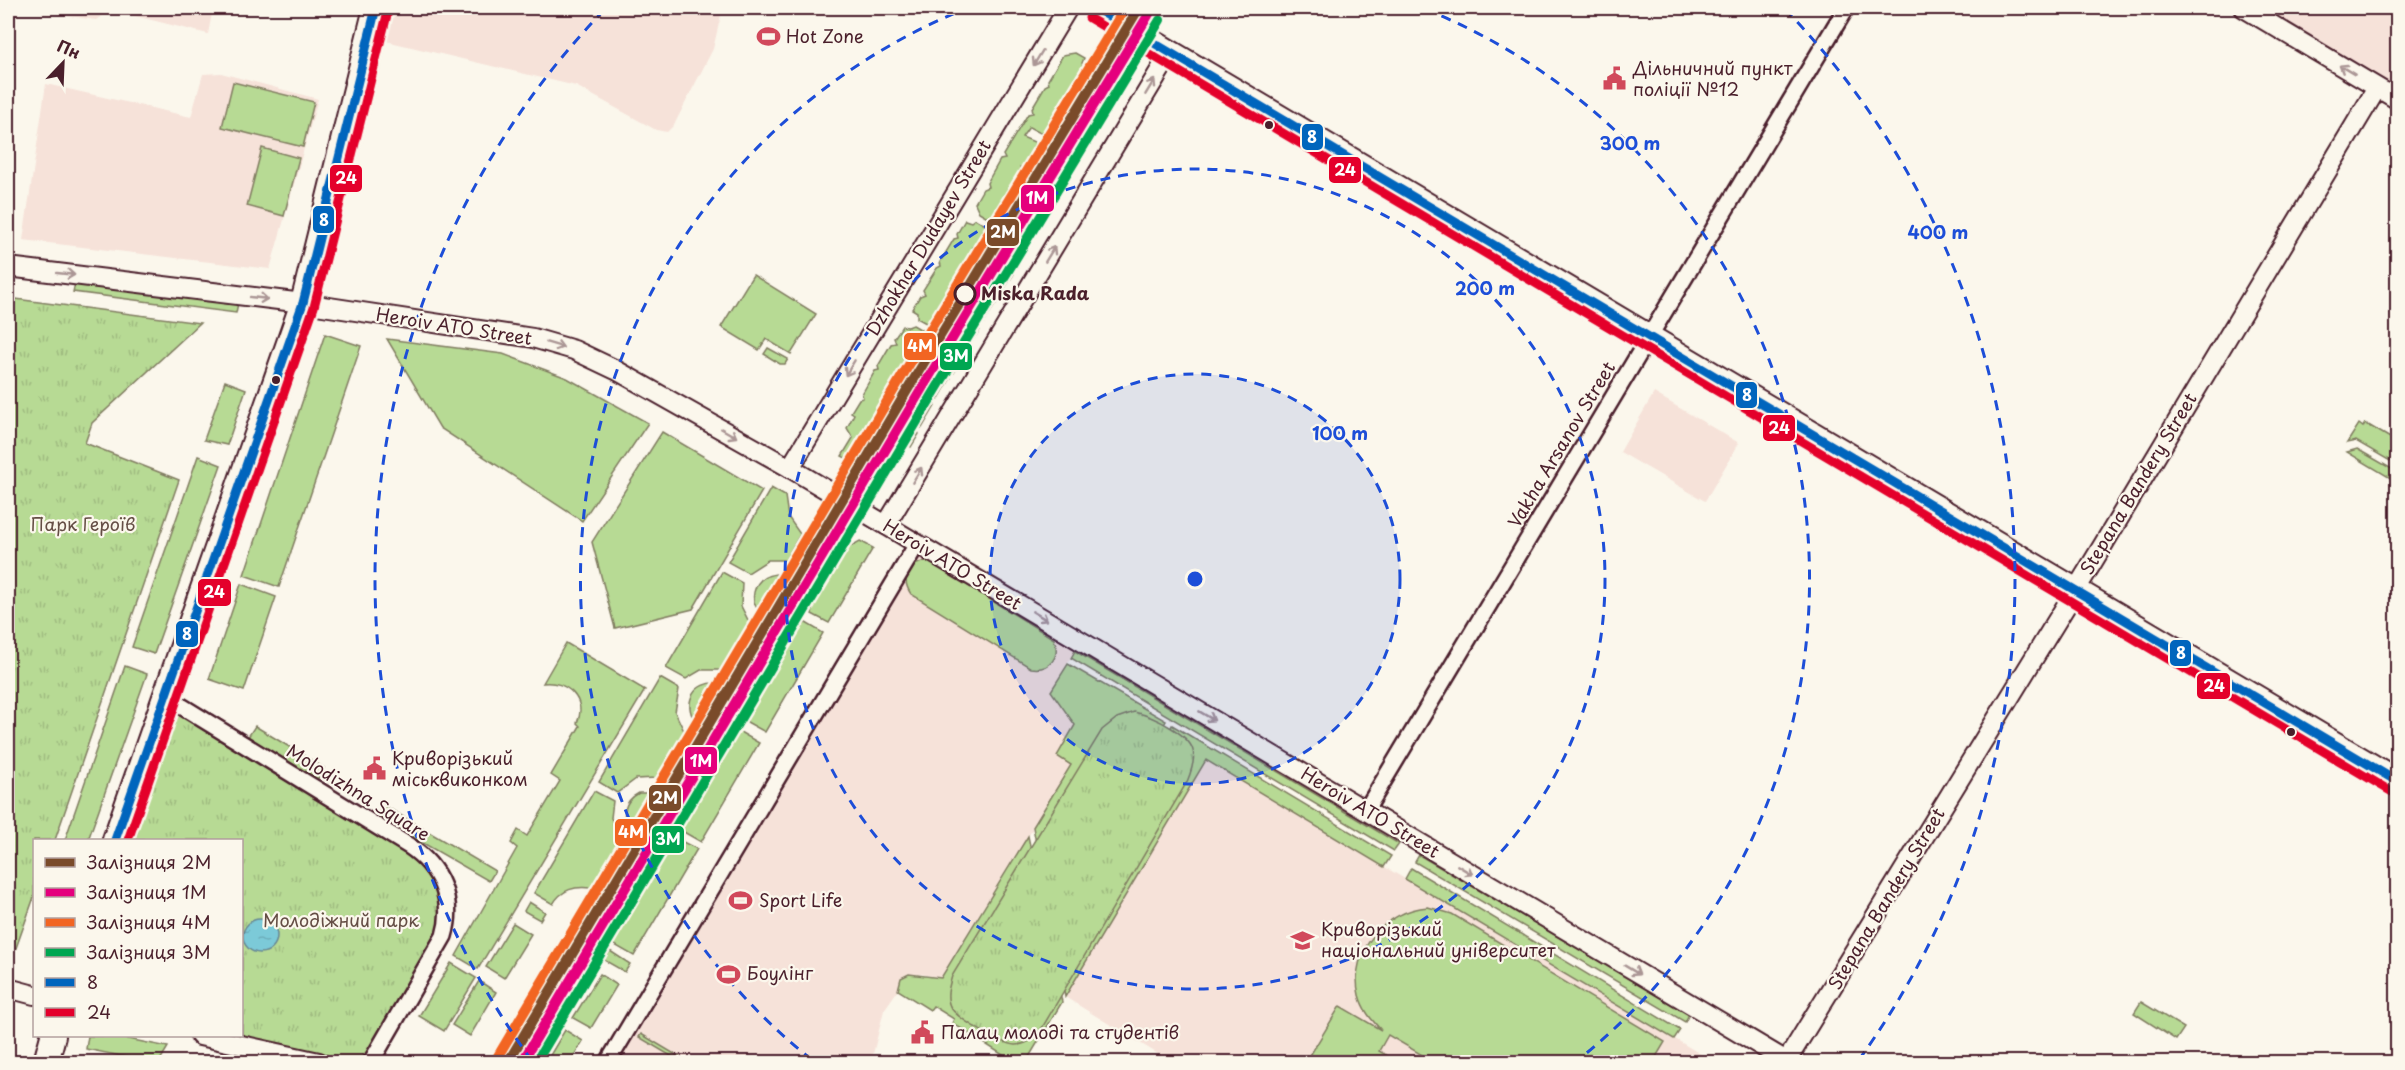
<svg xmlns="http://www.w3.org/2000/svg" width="2405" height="1070" font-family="'Playpen Sans',sans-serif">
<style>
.built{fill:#f6e2d9}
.grass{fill:#b7da94;stroke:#807c60;stroke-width:1.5}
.park{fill:url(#park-tufts);stroke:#807c60;stroke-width:1.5}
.water{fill:url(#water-ripples);stroke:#678693;stroke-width:1.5}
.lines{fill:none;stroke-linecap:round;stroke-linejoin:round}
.minor-casing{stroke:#4a1f2b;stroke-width:20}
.tertiary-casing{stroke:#4a1f2b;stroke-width:22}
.primary-casing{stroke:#4a1f2b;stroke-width:28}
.minor{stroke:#fbf7ec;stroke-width:15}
.tertiary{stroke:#fbf7ec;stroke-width:18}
.primary{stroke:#fbf7ec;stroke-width:24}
.bus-1-casing{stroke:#fbf7ec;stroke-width:14}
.bus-2-casing{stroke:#fbf7ec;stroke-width:14}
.bus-1{stroke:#0065bd;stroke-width:9}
.bus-2{stroke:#e4002b;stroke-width:9}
.rail-1-casing{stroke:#fbf7ec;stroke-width:15}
.rail-2-casing{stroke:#fbf7ec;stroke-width:15}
.rail-3-casing{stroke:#fbf7ec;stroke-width:15}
.rail-4-casing{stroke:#fbf7ec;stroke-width:15}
.rail-1{stroke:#7a4b2a;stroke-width:10}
.rail-2{stroke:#e5007d;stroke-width:10}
.rail-3{stroke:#f26522;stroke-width:10}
.rail-4{stroke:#00a651;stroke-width:10}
.oneway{stroke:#ab9695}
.ring{fill:none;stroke:#1d4ed8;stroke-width:3;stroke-dasharray:10 8}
.bus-dot{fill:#4a1f2b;stroke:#fbf7ec;stroke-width:2}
.stop-dot{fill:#fbf7ec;stroke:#4a1f2b;stroke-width:3}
.labels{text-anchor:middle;stroke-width:4.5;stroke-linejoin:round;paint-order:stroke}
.poi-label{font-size:18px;fill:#4a1f2b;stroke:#fbf7ec;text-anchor:start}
.street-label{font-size:18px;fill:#4a1f2b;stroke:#fbf7ec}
.stop-label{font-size:18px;font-weight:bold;fill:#4a1f2b;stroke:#fbf7ec;text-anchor:start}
.park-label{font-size:18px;fill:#654e45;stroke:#fbf7ec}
.centre{fill:#1d4ed8;stroke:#fbf7ec;stroke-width:3}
.ring-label{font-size:18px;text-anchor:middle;font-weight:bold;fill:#1d4ed8;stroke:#fbf7ec;stroke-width:4.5;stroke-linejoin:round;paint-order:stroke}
.line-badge{stroke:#fbf7ec;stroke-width:2}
.badge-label{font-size:16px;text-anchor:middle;font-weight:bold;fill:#fff}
</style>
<defs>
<pattern id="park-tufts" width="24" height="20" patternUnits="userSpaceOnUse" patternTransform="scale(1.5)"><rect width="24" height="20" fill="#b7da94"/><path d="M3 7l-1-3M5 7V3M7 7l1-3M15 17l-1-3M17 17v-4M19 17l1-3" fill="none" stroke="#9fbb80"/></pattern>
<pattern id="water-ripples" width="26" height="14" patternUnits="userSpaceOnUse" patternTransform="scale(1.5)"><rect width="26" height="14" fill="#7bcad8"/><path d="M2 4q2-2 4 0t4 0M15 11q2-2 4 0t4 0" fill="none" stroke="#6cadba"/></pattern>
</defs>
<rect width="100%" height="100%" fill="#fbf7ec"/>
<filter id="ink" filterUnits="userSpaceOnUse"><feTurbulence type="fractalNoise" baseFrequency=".0167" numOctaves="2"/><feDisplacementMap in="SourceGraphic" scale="12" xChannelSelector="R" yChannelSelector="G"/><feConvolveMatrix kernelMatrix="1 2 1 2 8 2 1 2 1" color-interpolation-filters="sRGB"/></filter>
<g filter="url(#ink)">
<!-- built -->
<g class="built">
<path d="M17,8H213L208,34L111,10L96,20Z"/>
<path d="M376,8H726L721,15L713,49L674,125L667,132L656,130L576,86L369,37Z"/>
<path d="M2269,8H2397V100L2262,18Z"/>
<path d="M221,73L318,99L270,269L23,240L46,84L191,117L203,74Z"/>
<path d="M1654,393L1739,443L1705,501L1620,452Z"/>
<path d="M917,544L1081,641L1051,691L1075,725L1057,755L1072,765L941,978L921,974L901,978L898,990L884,1010L873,1054L861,1062H608Z"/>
<path d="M1206,760L1329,834L1714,1062H1171L1065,997Z"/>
</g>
<!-- grass -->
<g class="grass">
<path d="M1075,53L1084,58L1082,63L1085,74L1050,133L1044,135L1029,127L1022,137L1039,144V150L1030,165L1020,167L1019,174L1022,178L1013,194L1004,196L1002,203L1005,207L996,222L979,212L975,203L983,189L988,187L987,183L1000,160L1005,159L1003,155L1028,114L1033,113L1032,108L1045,86L1049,84L1048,80L1063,55Z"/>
<path d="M1109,73L1118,78L1122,89L1108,114L1104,116L1105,120L1092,143L1087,144L1088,148L1063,189L1059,190L1060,195L1047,217L1042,219L1044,223L1035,238L1029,237L1024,240L1006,228L1016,213L1025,211L1027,206L1023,200L1033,184L1042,183L1044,178L1041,171L1049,157L1055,154L1069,165L1074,154L1060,145V139L1095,80Z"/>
<path d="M233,82L314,102L303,147L222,127Z"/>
<path d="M262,148L299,158L284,216L247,206Z"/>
<path d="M975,219L992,229L983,244L978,243L972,247L976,257L967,272H959L956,276L959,285L950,300L940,301L938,306L942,313L933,327L917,318V312L912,309L920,296L925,294L923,290L937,268L941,266L940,262L954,239L958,238L957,234L965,220L971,222Z"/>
<path d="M1002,235L1021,246L1020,252L1024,256L1017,268L1013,269L1014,274L1000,296L996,297L997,302L983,324L979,326L980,330L972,342L967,341L962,344L944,333L952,319L962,317L964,312L960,306L969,291L979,289L980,285L977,278L985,263L995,261L996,254L993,250Z"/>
<path d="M753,275L816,314L791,354L766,339L759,350L721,327Z"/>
<path d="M75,283L238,303L236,313L73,292Z"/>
<path d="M913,325L929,334L921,349L911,350L909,355L913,362L904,376L895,378L893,382L897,389L853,462L842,456L853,438L847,428L854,414L851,412L859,399L863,398L862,394L875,371L879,370L878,366L891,344L896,343L894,338L902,326L908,327Z"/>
<path d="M325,334L361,346L279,587L244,575Z"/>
<path d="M387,339L503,354L567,378L648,423L582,521L440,428Z"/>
<path d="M940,340L958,351L961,361L954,373L950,374L951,378L938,400L934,401L935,406L922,428L917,429L919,434L911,447L904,443L897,455L884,456L874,474L863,468L907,395L917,394L918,389L915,382L924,368H931L935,364L931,355Z"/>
<path d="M768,348L788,359L785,364H780L764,354Z"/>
<path d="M225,381L246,389L227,445L204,440Z"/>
<path d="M2365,423L2397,442V465L2356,441L2347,443L2359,424L2363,427Z"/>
<path d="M662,432L762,491L693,609L615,628L592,542Z"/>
<path d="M2357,449L2397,472V482L2347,452Z"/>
<path d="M198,456L221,465L154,654L132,647Z"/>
<path d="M771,488L785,496L788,517L800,534L785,560H768L748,573L728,562Z"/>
<path d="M860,541L873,548L829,623L812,614L816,593L805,571L818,549H846Z"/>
<path d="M928,561L1054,639C1061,657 1050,671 1031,668L911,594C900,578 909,563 928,561Z"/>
<path d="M722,572L742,583L741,606L749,622L720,670H701L686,679L666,668Z"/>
<path d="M776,574H783L760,613C747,597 755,576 776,574Z"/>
<path d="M795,581C810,599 796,624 773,620Z"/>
<path d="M241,584L276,597L244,691L209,679Z"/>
<path d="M806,623L823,633L765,732L747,722L749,697L740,681L757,652L755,651L740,678L735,675L742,659L745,660L755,638L757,639L762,631C777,640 793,633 806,623Z"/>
<path d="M566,643L645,690L478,969L456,956L517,848L511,843L518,830L527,836L560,781L551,775L580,726L577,723C588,699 566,680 543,683Z"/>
<path d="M1075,651L1399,844L1394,851L1071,658Z"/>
<path d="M1068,664L1166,721L1157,737L1036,843L1033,827L1071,765L1057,756L1075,725L1051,691Z"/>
<path d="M125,666L147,674L88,840H65Z"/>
<path d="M660,678L679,689L675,712L684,731L656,778L636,779L617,793L599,782Z"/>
<path d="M718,683L695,721C682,702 695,681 718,683Z"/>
<path d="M730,691C745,709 729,731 707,729Z"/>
<path d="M1172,725L1391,856L1384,867L1206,760L1065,997L1062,977Z"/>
<path d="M255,726L324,768L316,782L246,740Z"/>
<path d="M740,732L759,743L701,842L682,831L686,812L676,789L703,743L724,742Z"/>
<path d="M685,734L690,737L686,743L688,745L664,781L659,778Z"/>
<path d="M594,791L613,801L611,818L620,840L591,888C575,886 562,889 553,904L534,893Z"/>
<path d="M639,793H653L630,830C620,816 624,801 639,793Z"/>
<path d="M666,800C680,819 666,841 643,838Z"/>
<path d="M383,805L495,871L489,881L376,816Z"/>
<path d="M1028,836L1062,1002L1026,1062H1014L952,1023L954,1019L933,1006L930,1010L898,990L901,978L909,974L941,978Z"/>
<path d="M677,839L697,849L634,956L613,944C620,928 622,914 611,900L639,851C654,854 667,849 677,839Z"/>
<path d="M1419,855L1689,1014L1685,1022L1415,862Z"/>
<path d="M1411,868L1680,1030L1674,1039L1405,879Z"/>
<path d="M529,902L545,912L540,920L524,911Z"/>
<path d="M1428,907L1452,914L1665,1042L1653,1062H1434L1388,1035L1379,1051L1398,1062H1306L1340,1006L1381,1030C1371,1019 1363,1010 1359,995C1348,951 1386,910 1428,907Z"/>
<path d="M513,923L531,934L504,978L486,967Z"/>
<path d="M610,951L630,964L625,972L604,960Z"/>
<path d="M451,963L476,978L444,1031L419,1016Z"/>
<path d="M600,974L617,985L591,1028L573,1018Z"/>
<path d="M479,981L496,992L470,1036L452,1025Z"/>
<path d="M2141,1002L2184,1028L2176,1040L2134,1013Z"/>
<path d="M565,1030L583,1041L570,1062H546Z"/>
<path d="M641,1034L688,1062H681L639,1037Z"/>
<path d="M88,1036H113L168,1047L159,1062H151L86,1049Z"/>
</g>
<!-- park -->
<g class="park">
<path d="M8,298L200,323L92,423L85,443L179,480L55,840H34V897L16,948L8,945Z"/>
<path d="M165,696L421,854L449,914L371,1062H319L200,1036H242V840H116Z"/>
<path d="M1134,712C1148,715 1157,719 1170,727C1196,743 1199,753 1187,782L1039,1033C1031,1040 1026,1045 1015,1045C1001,1044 959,1020 951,1008C945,998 949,986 952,976L1102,730L1117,718Z"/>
</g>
<!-- water -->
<circle class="water" cx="260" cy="936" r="17"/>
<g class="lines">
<defs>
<g id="minor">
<path d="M165,696L409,846C440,867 455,899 444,936L371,1062"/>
<path d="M1366,810L1846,8"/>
<path d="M608,1062L917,544"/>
</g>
<g id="tertiary">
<path d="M2244,8L2398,100"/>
<path d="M1123,24L1133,8"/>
<path d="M8,267L303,303L533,338L574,350L616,370L790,468L1788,1062"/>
<path d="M790,468L1068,8"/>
<path d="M886,525L1171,52"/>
<path d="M8,988L34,995"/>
<path d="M200,1036L319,1062"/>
<path d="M1786,1062L2091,565L2377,88"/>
</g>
<g id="primary">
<path d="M1095,8L2398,782"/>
<path d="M115,840L303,303L376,8"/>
<path d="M46,1062L53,1036"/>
</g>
</defs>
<!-- minor casing -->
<use href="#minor" class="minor-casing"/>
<!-- tertiary casing -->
<use href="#tertiary" class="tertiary-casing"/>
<!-- primary casing -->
<use href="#primary" class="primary-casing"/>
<!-- minor -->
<use href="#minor" class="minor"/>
<!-- tertiary -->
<use href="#tertiary" class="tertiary"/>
<!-- primary -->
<use href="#primary" class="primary"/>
<defs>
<g id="bus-1">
<path d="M1095,8L2398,782"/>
<path d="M115,840L303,303L376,8"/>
</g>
<g id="bus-2">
<path d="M1089,18L2392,792"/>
<path d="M128,840L314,307L388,11"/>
</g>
</defs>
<!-- bus-1 casing -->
<use href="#bus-1" class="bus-1-casing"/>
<!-- bus-2 casing -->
<use href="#bus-2" class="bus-2-casing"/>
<!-- bus-1 -->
<use href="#bus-1" class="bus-1"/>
<!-- bus-2 -->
<use href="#bus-2" class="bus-2"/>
<defs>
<path id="rail-1" d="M508,1062L911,384L1139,8"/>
<path id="rail-2" d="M522,1062L921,390L1149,14"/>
<path id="rail-3" d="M498,1056L901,378L1125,8"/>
<path id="rail-4" d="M536,1062L932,396L1160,20"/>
</defs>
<!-- rail-1 casing -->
<use href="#rail-1" class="rail-1-casing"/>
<!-- rail-2 casing -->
<use href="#rail-2" class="rail-2-casing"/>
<!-- rail-3 casing -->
<use href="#rail-3" class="rail-3-casing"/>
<!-- rail-4 casing -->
<use href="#rail-4" class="rail-4-casing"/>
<!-- rail-1 -->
<use href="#rail-1" class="rail-1"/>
<!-- rail-2 -->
<use href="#rail-2" class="rail-2"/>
<!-- rail-3 -->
<use href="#rail-3" class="rail-3"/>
<!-- rail-4 -->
<use href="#rail-4" class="rail-4"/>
</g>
<!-- one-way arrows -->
<defs><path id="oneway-shaft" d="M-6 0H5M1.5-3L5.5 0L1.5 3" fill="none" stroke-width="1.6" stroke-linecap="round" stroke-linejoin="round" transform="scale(1.5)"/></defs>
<g class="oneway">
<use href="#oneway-shaft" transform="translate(1038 58) rotate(121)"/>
<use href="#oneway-shaft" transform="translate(2347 70) rotate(-149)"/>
<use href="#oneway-shaft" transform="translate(1150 87) rotate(-59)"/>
<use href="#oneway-shaft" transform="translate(1050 254) rotate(-59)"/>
<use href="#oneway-shaft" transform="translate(66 274) rotate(6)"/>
<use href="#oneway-shaft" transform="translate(259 298) rotate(6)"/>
<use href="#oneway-shaft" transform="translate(555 345) rotate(17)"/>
<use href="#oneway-shaft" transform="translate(850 368) rotate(121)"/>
<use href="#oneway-shaft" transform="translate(729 433) rotate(30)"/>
<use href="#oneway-shaft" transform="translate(917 475) rotate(-59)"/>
<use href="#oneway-shaft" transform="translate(1040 616) rotate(31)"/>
<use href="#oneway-shaft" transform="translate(1207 716) rotate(31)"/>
<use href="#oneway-shaft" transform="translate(1465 870) rotate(31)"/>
<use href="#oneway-shaft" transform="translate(1632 970) rotate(31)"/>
</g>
</g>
<!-- distance rings -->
<circle cx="1195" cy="579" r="205" fill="#1d4ed8" fill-opacity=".12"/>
<g class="ring">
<circle cx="1195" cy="579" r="205"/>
<circle cx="1195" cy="579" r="410"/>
<path d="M812 1060A615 615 0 0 1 965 9M1425 9A615 615 0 0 1 1578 1060"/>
<path d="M532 1061A820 820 0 0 1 605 9M1785 9A820 820 0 0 1 1858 1061"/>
</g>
<!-- icons -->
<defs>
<symbol id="stadium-bare" viewBox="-9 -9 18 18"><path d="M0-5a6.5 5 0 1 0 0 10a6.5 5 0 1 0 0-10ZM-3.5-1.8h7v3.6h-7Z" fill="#d1495b" stroke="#fbf7ec" stroke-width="2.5" paint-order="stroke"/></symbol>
<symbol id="civic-bare" viewBox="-9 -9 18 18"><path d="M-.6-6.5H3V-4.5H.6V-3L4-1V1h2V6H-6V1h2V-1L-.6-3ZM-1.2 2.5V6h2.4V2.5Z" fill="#d1495b" stroke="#fbf7ec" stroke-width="2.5" paint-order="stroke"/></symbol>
<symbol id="university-bare" viewBox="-9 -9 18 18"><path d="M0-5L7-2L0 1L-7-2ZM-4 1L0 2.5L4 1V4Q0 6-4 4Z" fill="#d1495b" stroke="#fbf7ec" stroke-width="2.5" paint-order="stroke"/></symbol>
</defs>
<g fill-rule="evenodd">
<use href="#stadium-bare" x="752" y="20" width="33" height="33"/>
<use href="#civic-bare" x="1598" y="62" width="33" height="33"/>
<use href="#civic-bare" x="358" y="752" width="33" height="33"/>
<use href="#stadium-bare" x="724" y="884" width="33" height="33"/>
<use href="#university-bare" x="1286" y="924" width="33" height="33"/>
<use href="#stadium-bare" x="712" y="958" width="33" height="33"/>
<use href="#civic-bare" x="906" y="1016" width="33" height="33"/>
</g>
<!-- markers -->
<g class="bus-dot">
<circle cx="1269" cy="125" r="5"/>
<circle cx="276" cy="380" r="5"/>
<circle cx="2291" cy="732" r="5"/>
</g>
<circle class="stop-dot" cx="965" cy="294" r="10"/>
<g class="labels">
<!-- poi labels -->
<g class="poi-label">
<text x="786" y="43">Hot Zone</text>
<text x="1633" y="75">Дільничний пункт<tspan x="1633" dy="21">поліції №12</tspan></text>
<text x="392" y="765">Криворізький<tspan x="392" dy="21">міськвиконком</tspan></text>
<text x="759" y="907">Sport Life</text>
<text x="1321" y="936">Криворізький<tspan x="1321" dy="21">національний університет</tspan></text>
<text x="747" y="980">Боулінг</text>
<text x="941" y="1039">Палац молоді та студентів</text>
</g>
<!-- street labels -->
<g class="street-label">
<text transform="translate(929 238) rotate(-59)" y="6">Dzhokhar Dudayev Street</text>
<text transform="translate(454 327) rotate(9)" y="6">Heroiv ATO Street</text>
<text transform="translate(1562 445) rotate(-59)" y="6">Vakha Arsanov Street</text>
<text transform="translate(2139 484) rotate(-59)" y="6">Stepana Bandery Street</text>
<text transform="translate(952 565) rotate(31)" y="6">Heroiv ATO Street</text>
<text transform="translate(358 793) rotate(32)" y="6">Molodizhna Square</text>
<text transform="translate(1370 813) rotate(31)" y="6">Heroiv ATO Street</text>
<text transform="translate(1887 899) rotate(-59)" y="6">Stepana Bandery Street</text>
</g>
<!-- stop labels -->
<g class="stop-label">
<text x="981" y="300">Miska Rada</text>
</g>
<!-- park labels -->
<g class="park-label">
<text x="83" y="531">Парк Героїв</text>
<text x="341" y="927">Молодіжний парк</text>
</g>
</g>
<circle cx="1195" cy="579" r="9" class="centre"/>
<g class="ring-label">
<text x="1630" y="150">300 m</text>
<text x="1938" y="239">400 m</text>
<text x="1485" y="295">200 m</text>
<text x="1340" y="440">100 m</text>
</g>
<g class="line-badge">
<rect x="1301" y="123" width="23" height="28" rx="6" fill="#0065bd"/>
<rect x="1328" y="156" width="34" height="28" rx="6" fill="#e4002b"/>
<rect x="329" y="164" width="34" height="29" rx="6" fill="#e4002b"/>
<rect x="1020" y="184" width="35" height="29" rx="6" fill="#e5007d"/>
<rect x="312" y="205" width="23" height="29" rx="6" fill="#0065bd"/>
<rect x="986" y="218" width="34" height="29" rx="6" fill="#7a4b2a"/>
<rect x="903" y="332" width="34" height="29" rx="6" fill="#f26522"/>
<rect x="939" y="342" width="34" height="29" rx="6" fill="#00a651"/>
<rect x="1735" y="381" width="23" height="28" rx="6" fill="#0065bd"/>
<rect x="1762" y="414" width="34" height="28" rx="6" fill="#e4002b"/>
<rect x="197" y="578" width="35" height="29" rx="6" fill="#e4002b"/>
<rect x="175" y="620" width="24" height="28" rx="6" fill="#0065bd"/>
<rect x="2169" y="639" width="23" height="28" rx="6" fill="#0065bd"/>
<rect x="2196" y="672" width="35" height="28" rx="6" fill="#e4002b"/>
<rect x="684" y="746" width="34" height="29" rx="6" fill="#e5007d"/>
<rect x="648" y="784" width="34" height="28" rx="6" fill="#7a4b2a"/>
<rect x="614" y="818" width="34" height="29" rx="6" fill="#f26522"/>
<rect x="651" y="825" width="34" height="29" rx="6" fill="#00a651"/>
</g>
<g class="badge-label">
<text x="1312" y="143">8</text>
<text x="1345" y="176">24</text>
<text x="346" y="184">24</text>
<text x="1037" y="204">1М</text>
<text x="324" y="226">8</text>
<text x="1003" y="238">2М</text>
<text x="920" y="352">4М</text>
<text x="956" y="362">3М</text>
<text x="1747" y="401">8</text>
<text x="1779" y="434">24</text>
<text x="214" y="598">24</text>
<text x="187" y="640">8</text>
<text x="2181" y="659">8</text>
<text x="2214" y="692">24</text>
<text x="701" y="767">1М</text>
<text x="665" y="804">2М</text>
<text x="631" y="838">4М</text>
<text x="668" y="845">3М</text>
</g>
<!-- margin -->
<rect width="2405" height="1070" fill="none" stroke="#fbf7ec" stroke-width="30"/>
<rect x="15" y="15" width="2375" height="1040" fill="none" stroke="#4a1f2b" stroke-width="2" filter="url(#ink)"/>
<!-- legend -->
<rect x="33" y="839" width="210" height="198" fill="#fbf7ec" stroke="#b4a19f" stroke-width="1.5"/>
<rect x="45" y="858" width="30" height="9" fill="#7a4b2a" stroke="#b4a19f" stroke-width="1.5"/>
<text x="87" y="869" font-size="18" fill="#4a1f2b">Залізниця 2М</text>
<rect x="45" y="888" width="30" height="9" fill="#e5007d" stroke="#b4a19f" stroke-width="1.5"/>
<text x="87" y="899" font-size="18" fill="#4a1f2b">Залізниця 1М</text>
<rect x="45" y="918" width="30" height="9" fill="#f26522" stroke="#b4a19f" stroke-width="1.5"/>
<text x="87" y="929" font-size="18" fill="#4a1f2b">Залізниця 4М</text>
<rect x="45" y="948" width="30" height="9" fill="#00a651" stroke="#b4a19f" stroke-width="1.5"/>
<text x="87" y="959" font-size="18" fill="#4a1f2b">Залізниця 3М</text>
<rect x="45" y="978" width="30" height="9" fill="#0065bd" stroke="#b4a19f" stroke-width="1.5"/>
<text x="87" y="989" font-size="18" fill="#4a1f2b">8</text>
<rect x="45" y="1008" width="30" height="9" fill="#e4002b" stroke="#b4a19f" stroke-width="1.5"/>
<text x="87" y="1019" font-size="18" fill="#4a1f2b">24</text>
<!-- north arrow -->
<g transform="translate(63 63) rotate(23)" stroke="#fbf7ec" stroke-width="4.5" paint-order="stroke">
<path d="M0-4.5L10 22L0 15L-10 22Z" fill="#4a1f2b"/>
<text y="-9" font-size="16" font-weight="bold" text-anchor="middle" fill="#4a1f2b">Пн</text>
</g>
</svg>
